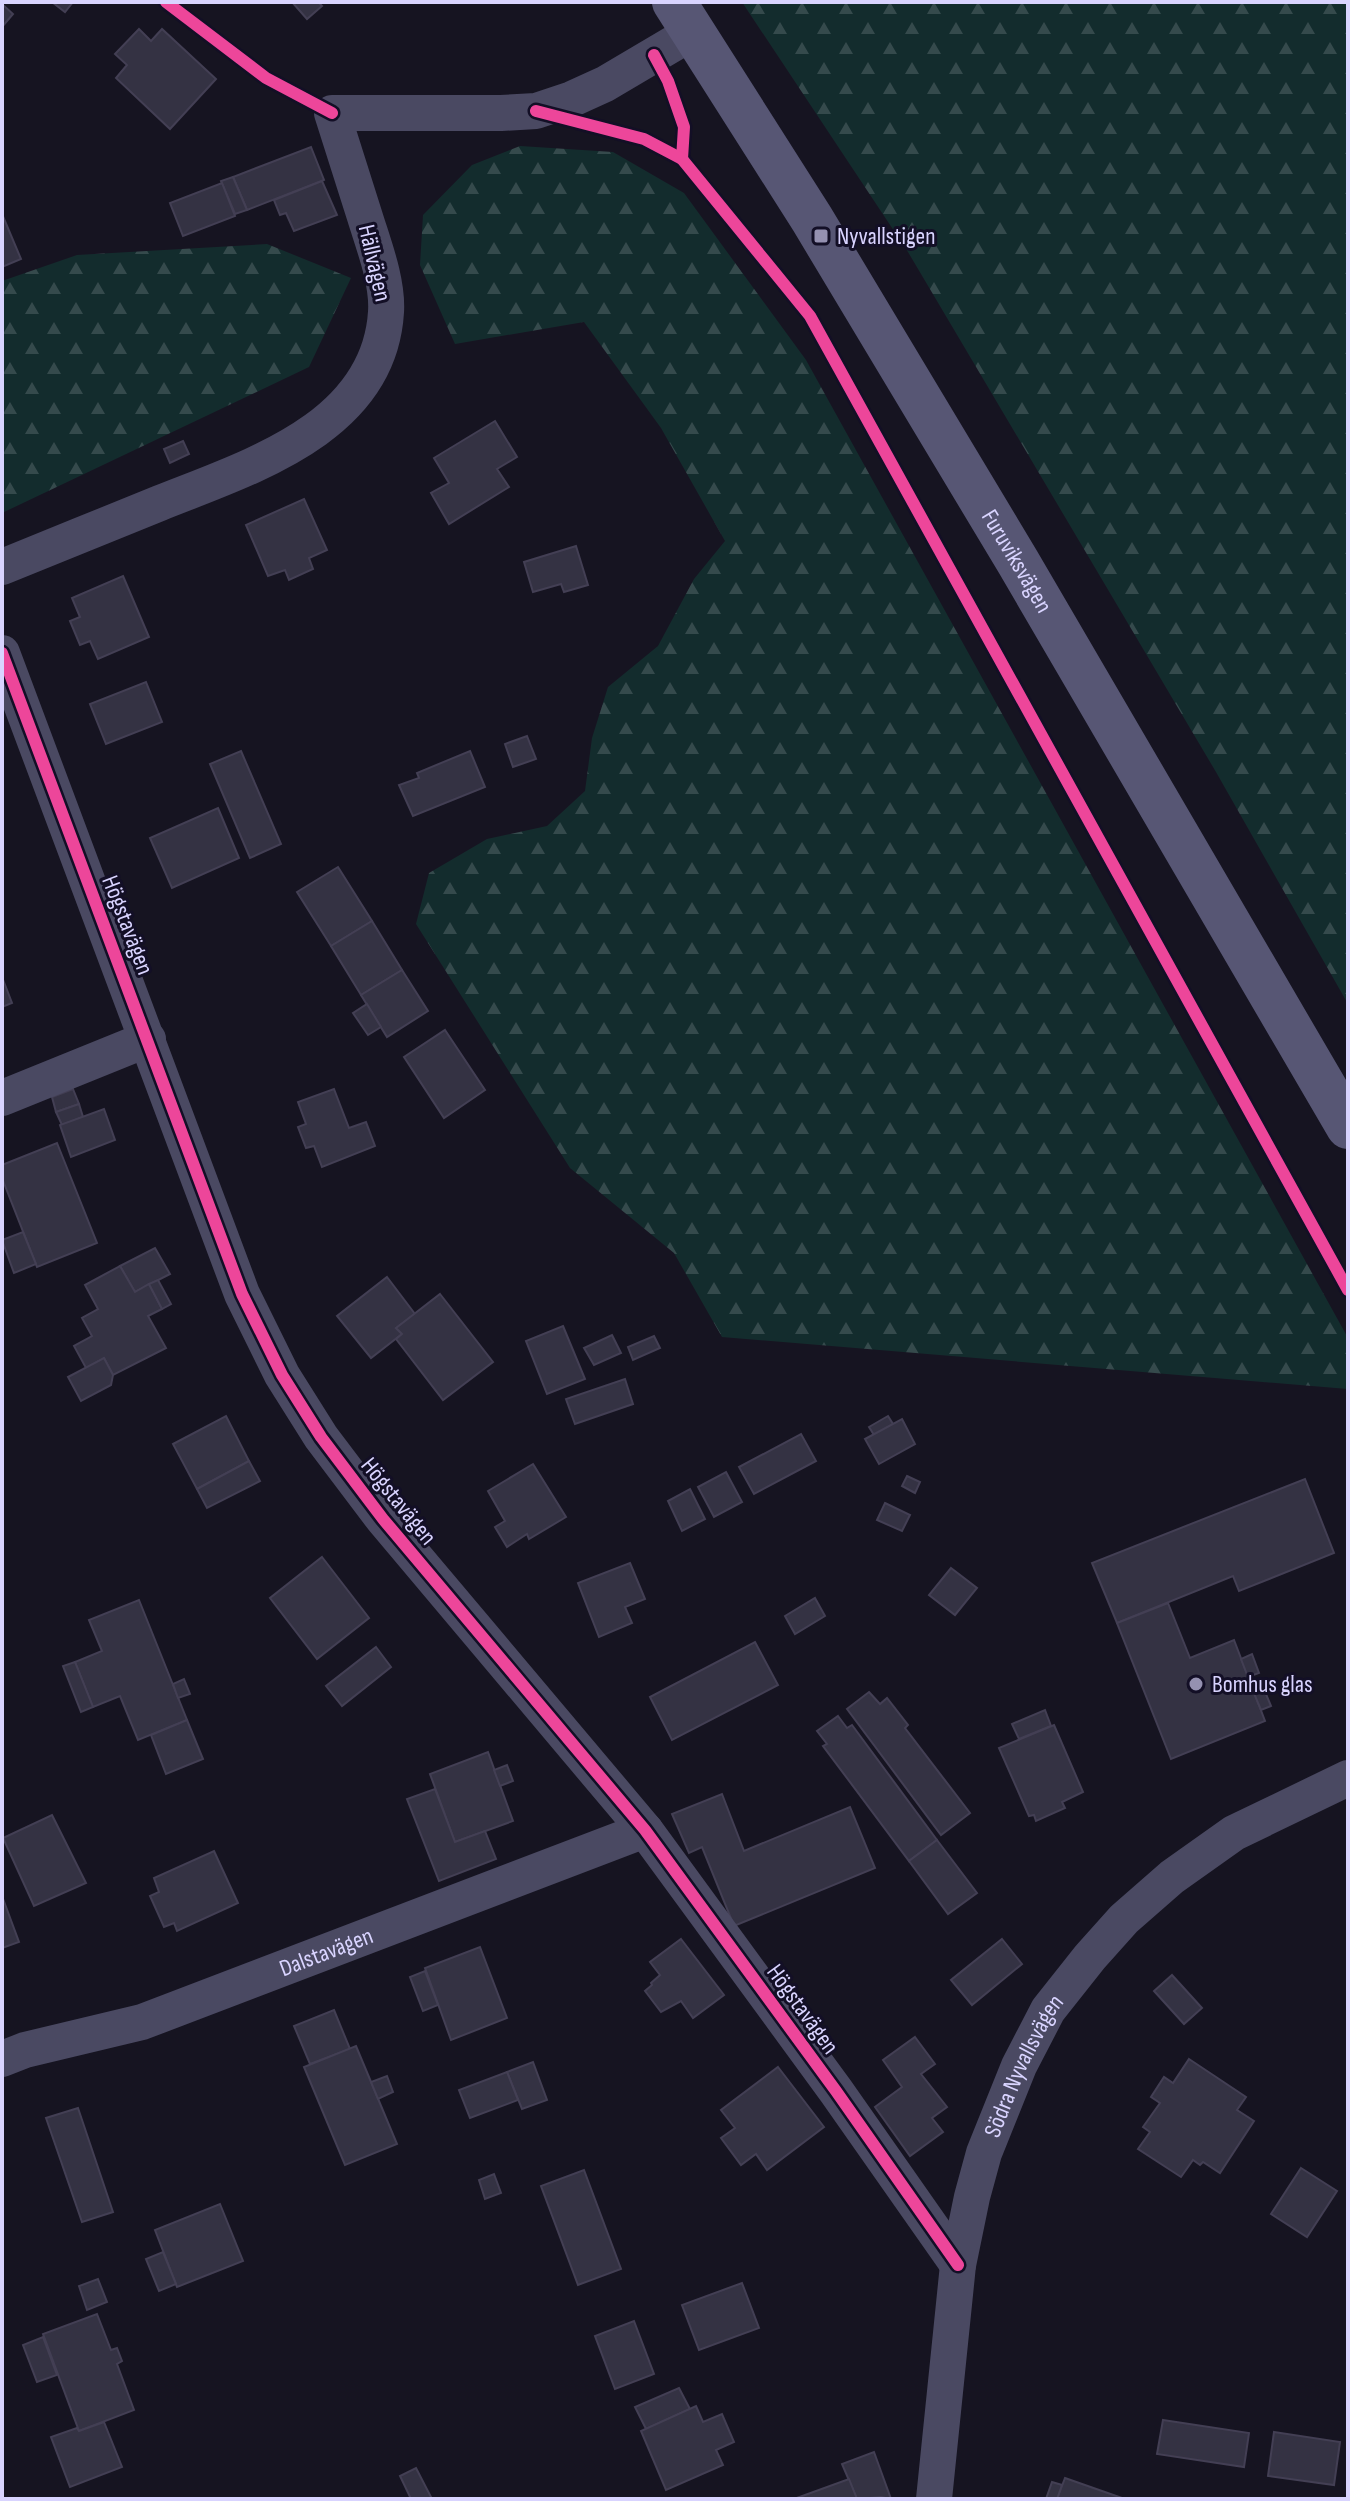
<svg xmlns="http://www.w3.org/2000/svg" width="1350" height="2501" font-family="'Sofia Sans Condensed',sans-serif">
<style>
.forest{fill:url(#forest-firs)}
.building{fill:#343243;stroke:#433f54;stroke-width:2}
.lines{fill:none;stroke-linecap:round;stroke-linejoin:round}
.street{stroke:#4a4962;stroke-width:36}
.secondary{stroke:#575674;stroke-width:44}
.cycleway-casing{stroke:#130f26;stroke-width:17}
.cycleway{stroke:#ed469a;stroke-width:12}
.poi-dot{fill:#9591b1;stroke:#130f26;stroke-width:3}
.labels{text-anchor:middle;stroke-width:6;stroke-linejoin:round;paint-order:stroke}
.poi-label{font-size:24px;fill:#d9d4ff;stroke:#130f26;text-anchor:start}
.street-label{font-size:24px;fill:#d9d4ff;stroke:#130f26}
</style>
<defs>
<pattern id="forest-firs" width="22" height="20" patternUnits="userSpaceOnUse" patternTransform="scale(2)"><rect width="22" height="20" fill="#132c2d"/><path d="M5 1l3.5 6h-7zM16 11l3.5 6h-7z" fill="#354a4c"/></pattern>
</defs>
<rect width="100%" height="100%" fill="#161421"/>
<!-- forest -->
<g class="forest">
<path d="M742,2H1348V1004L1216,772L908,252Z"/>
<path d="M520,146L613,152L684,193L806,360L1348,1338V1389L722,1337L674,1253L570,1168L416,924L429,873L487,839L547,826L585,791L592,738L608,687L658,646L694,579L725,541L661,428L584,322L455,344L420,265L423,215L472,165Z"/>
<path d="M267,244L351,278L309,367L2,513V281L77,255Z"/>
</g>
<!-- building -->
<g class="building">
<path d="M52,2H73L65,12Z"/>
<path d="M292,2H318L322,6L307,19Z"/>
<path d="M2,4L13,14L2,27Z"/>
<path d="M139,29L151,41L162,29L216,79L170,129L116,78L127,65L115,54Z"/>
<path d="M311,147L324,180L247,210L233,177Z"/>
<path d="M233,177L247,210L235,214L221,181Z"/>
<path d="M322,181L337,215L294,231L286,213L280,215L274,200Z"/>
<path d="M222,183L235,216L183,236L170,203Z"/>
<path d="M2,214L21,259L2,267Z"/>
<path d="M495,421L517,457L497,469L509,487L449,524L431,493L449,483L434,458Z"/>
<path d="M183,441L189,454L170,463L164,449Z"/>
<path d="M304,499L327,550L309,558L313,569L289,580L285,570L268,576L246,525Z"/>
<path d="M576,546L588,585L564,592L561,584L533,592L524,562Z"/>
<path d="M123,576L149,637L98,659L90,641L80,645L70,621L80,617L72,598Z"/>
<path d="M146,682L162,722L106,744L90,704Z"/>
<path d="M527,736L536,759L513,767L505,744Z"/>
<path d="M241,751L281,844L250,858L210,764Z"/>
<path d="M470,751L485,787L413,816L399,785L419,778L417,773Z"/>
<path d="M218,808L239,858L172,888L150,838Z"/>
<path d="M338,867L372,921L331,946L297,892Z"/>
<path d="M372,921L402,970L361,995L331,946Z"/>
<path d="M402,970L428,1011L387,1037L361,995Z"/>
<path d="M2,977L12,1003L2,1007Z"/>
<path d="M367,1004L381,1027L368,1035L353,1013Z"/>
<path d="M445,1030L485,1090L444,1118L404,1057Z"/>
<path d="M73,1089L79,1104L56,1112L52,1097Z"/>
<path d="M334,1089L349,1128L366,1122L375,1146L322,1167L314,1146L306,1148L298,1127L306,1124L298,1102Z"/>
<path d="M79,1104L83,1117L62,1125L56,1112Z"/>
<path d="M104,1109L115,1140L71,1157L60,1125Z"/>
<path d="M57,1143L97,1243L37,1267L2,1178V1165Z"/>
<path d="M23,1232L36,1264L14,1273L2,1240Z"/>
<path d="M155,1248L170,1274L135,1292L120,1266Z"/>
<path d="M120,1266L135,1292L149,1284L162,1309L148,1316L166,1348L113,1375L104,1358L86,1368L74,1346L92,1336L82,1318L98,1309L85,1285Z"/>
<path d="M387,1277L415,1314L396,1328L402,1334L371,1358L337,1316Z"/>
<path d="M158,1280L171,1304L162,1309L149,1284Z"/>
<path d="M440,1294L493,1362L443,1400L396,1339L402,1334L396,1328Z"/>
<path d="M563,1326L585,1379L547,1394L526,1341Z"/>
<path d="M612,1335L621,1353L594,1365L584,1348Z"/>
<path d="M654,1336L660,1348L633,1360L628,1347Z"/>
<path d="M104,1358L113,1375L111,1385L81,1401L68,1377Z"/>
<path d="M625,1379L633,1404L575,1424L566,1399Z"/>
<path d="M226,1416L249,1461L197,1489L173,1444Z"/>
<path d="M888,1416L893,1424L874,1435L869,1427Z"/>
<path d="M902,1419L915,1444L879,1464L865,1439Z"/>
<path d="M801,1434L816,1461L754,1494L739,1467Z"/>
<path d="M249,1461L260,1481L207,1508L197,1489Z"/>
<path d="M533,1464L566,1517L529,1539L527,1534L507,1547L495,1527L505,1521L488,1491Z"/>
<path d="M726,1472L742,1502L714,1517L698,1487Z"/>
<path d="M907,1476L920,1482L915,1493L902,1486Z"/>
<path d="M1305,1479L1334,1553L1239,1591L1233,1576L1117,1623L1092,1563Z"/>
<path d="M690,1489L705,1519L682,1531L668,1501Z"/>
<path d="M885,1503L910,1515L902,1531L877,1520Z"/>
<path d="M322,1557L369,1618L317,1659L270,1598Z"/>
<path d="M630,1563L645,1599L625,1607L632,1623L599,1637L578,1583Z"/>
<path d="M951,1568L977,1588L955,1615L929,1595Z"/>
<path d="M815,1598L825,1616L795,1634L785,1616Z"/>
<path d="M139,1600L187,1720L138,1740L120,1696L93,1707L75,1662L102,1651L89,1620Z"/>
<path d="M1168,1603L1190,1658L1234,1640L1265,1721L1171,1759L1117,1623Z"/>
<path d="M755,1642L778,1685L672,1740L650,1697Z"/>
<path d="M376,1647L391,1667L342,1706L326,1686Z"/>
<path d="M1252,1654L1259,1673L1248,1677L1241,1659Z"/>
<path d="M75,1662L93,1707L81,1712L63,1666Z"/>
<path d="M184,1679L190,1694L178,1698L173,1684Z"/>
<path d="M1263,1687L1271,1706L1261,1710L1253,1691Z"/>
<path d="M869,1692L880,1704L887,1698L908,1725L905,1728L970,1813L941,1835L847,1709Z"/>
<path d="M1045,1710L1051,1726L1019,1739L1012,1724Z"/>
<path d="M838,1716L847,1728L852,1725L937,1840L909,1861L823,1746L827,1744L817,1731Z"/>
<path d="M187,1720L203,1759L166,1774L151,1735Z"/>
<path d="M1054,1725L1083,1792L1062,1802L1065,1808L1036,1821L1034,1815L1029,1816L999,1748Z"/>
<path d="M488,1752L513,1821L455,1842L430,1774Z"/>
<path d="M507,1765L513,1781L500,1786L494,1770Z"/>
<path d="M435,1789L455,1842L485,1831L496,1859L439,1881L407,1799Z"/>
<path d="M722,1794L744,1851L850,1807L875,1868L734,1926L702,1847L689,1853L672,1814Z"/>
<path d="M52,1815L86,1883L34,1906L3,1838Z"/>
<path d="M937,1840L977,1893L948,1914L909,1861Z"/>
<path d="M214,1851L238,1903L177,1931L174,1923L164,1927L150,1896L159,1892L154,1878Z"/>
<path d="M2,1896L19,1942L2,1948Z"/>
<path d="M681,1939L724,1995L693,2018L681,2001L661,2012L645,1991L652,1985L651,1983L660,1975L650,1962Z"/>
<path d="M1002,1939L1022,1964L972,2005L951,1980Z"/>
<path d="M480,1947L507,2018L451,2040L425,1968Z"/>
<path d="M425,1971L438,2005L423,2011L410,1977Z"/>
<path d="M1172,1975L1202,2008L1184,2024L1154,1991Z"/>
<path d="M334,2010L350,2049L310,2064L294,2026Z"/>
<path d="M915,2037L935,2064L921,2074L947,2107L932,2118L943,2132L910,2156L875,2107L902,2087L883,2060Z"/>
<path d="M356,2046L397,2144L345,2165L304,2067Z"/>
<path d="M1189,2059L1246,2097L1237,2110L1254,2121L1220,2173L1203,2162L1200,2165L1193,2160L1181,2177L1138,2149L1150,2132L1143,2127L1160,2103L1151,2097L1164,2077L1173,2083Z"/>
<path d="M533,2062L547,2100L522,2109L507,2072Z"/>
<path d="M778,2067L824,2127L767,2170L756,2154L741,2165L721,2138L735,2128L721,2110Z"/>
<path d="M507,2072L518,2100L470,2118L459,2090Z"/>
<path d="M387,2076L393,2092L378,2099L371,2082Z"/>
<path d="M78,2108L113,2212L82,2222L46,2118Z"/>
<path d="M1301,2168L1337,2191L1307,2237L1271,2214Z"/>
<path d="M584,2170L621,2269L578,2285L541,2186Z"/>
<path d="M494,2174L501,2193L485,2199L479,2180Z"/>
<path d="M220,2204L243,2261L177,2287L155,2230Z"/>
<path d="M163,2252L176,2284L159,2291L146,2259Z"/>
<path d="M98,2279L107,2302L87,2310L79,2286Z"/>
<path d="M742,2283L759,2328L699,2350L682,2305Z"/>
<path d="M97,2314L111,2350L117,2348L122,2361L117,2364L134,2410L79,2431L43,2334Z"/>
<path d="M634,2321L654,2374L615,2389L595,2336Z"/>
<path d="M43,2337L57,2375L37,2382L23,2345Z"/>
<path d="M679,2388L690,2409L646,2429L635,2407Z"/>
<path d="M696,2406L703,2422L722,2414L734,2442L716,2450L723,2465L666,2490L641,2431Z"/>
<path d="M1163,2420L1249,2433L1244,2467L1157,2454Z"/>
<path d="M104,2422L122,2467L70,2487L51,2437L77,2428L79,2431Z"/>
<path d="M1274,2432L1340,2442L1334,2485L1268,2476Z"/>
<path d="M874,2452L891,2499L881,2497L857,2499L842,2464Z"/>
<path d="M416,2468L432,2499H411L400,2476Z"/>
<path d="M1065,2478L1122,2498V2499H1057Z"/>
<path d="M849,2479L857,2499H794Z"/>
<path d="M1052,2482L1062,2485L1057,2499H1046Z"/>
</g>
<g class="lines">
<!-- street -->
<g class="street">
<path d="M2,567C55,546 107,524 160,503C250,467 379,428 386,312C388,282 374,246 365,217C354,183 343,148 332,113H501L536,111L572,99L605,84L693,32"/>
<path d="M2,653L242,1294L282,1375L321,1437L383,1519L645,1830L836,2091L958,2265"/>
<path d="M2,1098L148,1039"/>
<path id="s1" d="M2,2059L25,2050L142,2022L645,1830"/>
<path id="s2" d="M934,2499L958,2265L972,2197L984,2153L1019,2066L1048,2010L1090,1957L1124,1919L1172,1877L1234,1833L1348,1778"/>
</g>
<!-- secondary -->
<path class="secondary" id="s3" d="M674,2L812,219L1018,562L1348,1127"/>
<defs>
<g id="cycleway">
<path d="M166,2L266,78L332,113"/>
<path d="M654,55L668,81L684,127L682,159"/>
<path d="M536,111L644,139L682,159L810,316L1348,1290"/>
<path d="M2,653L242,1294L282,1375L321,1437L383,1519L645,1830L836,2091L958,2265"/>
</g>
</defs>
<!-- cycleway casing -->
<use href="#cycleway" class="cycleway-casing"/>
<!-- cycleway -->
<use href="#cycleway" class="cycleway"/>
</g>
<!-- markers -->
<g class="poi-dot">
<rect x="813" y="228" width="16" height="16" rx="4"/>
<circle cx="1196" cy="1684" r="8"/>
</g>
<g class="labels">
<!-- poi labels -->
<g class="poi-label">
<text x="837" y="244">Nyvallstigen</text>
<text x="1212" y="1692">Bomhus glas</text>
</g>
<!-- street labels -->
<g class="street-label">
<text transform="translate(375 263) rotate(77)" y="8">Hällvägen</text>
<text dy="8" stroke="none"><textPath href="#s3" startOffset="656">Furuviksvägen</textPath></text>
<text transform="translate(128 925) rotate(69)" y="8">Högstavägen</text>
<text transform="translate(399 1501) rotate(51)" y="8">Högstavägen</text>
<text dy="8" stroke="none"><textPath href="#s1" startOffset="342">Dalstavägen</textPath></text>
<text transform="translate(803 2009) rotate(54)" y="8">Högstavägen</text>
<text dy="8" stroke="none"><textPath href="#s2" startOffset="446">Södra Nyvallsvägen</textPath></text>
</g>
</g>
<!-- border -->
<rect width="1350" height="2501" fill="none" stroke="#d9d4ff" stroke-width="8"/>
</svg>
